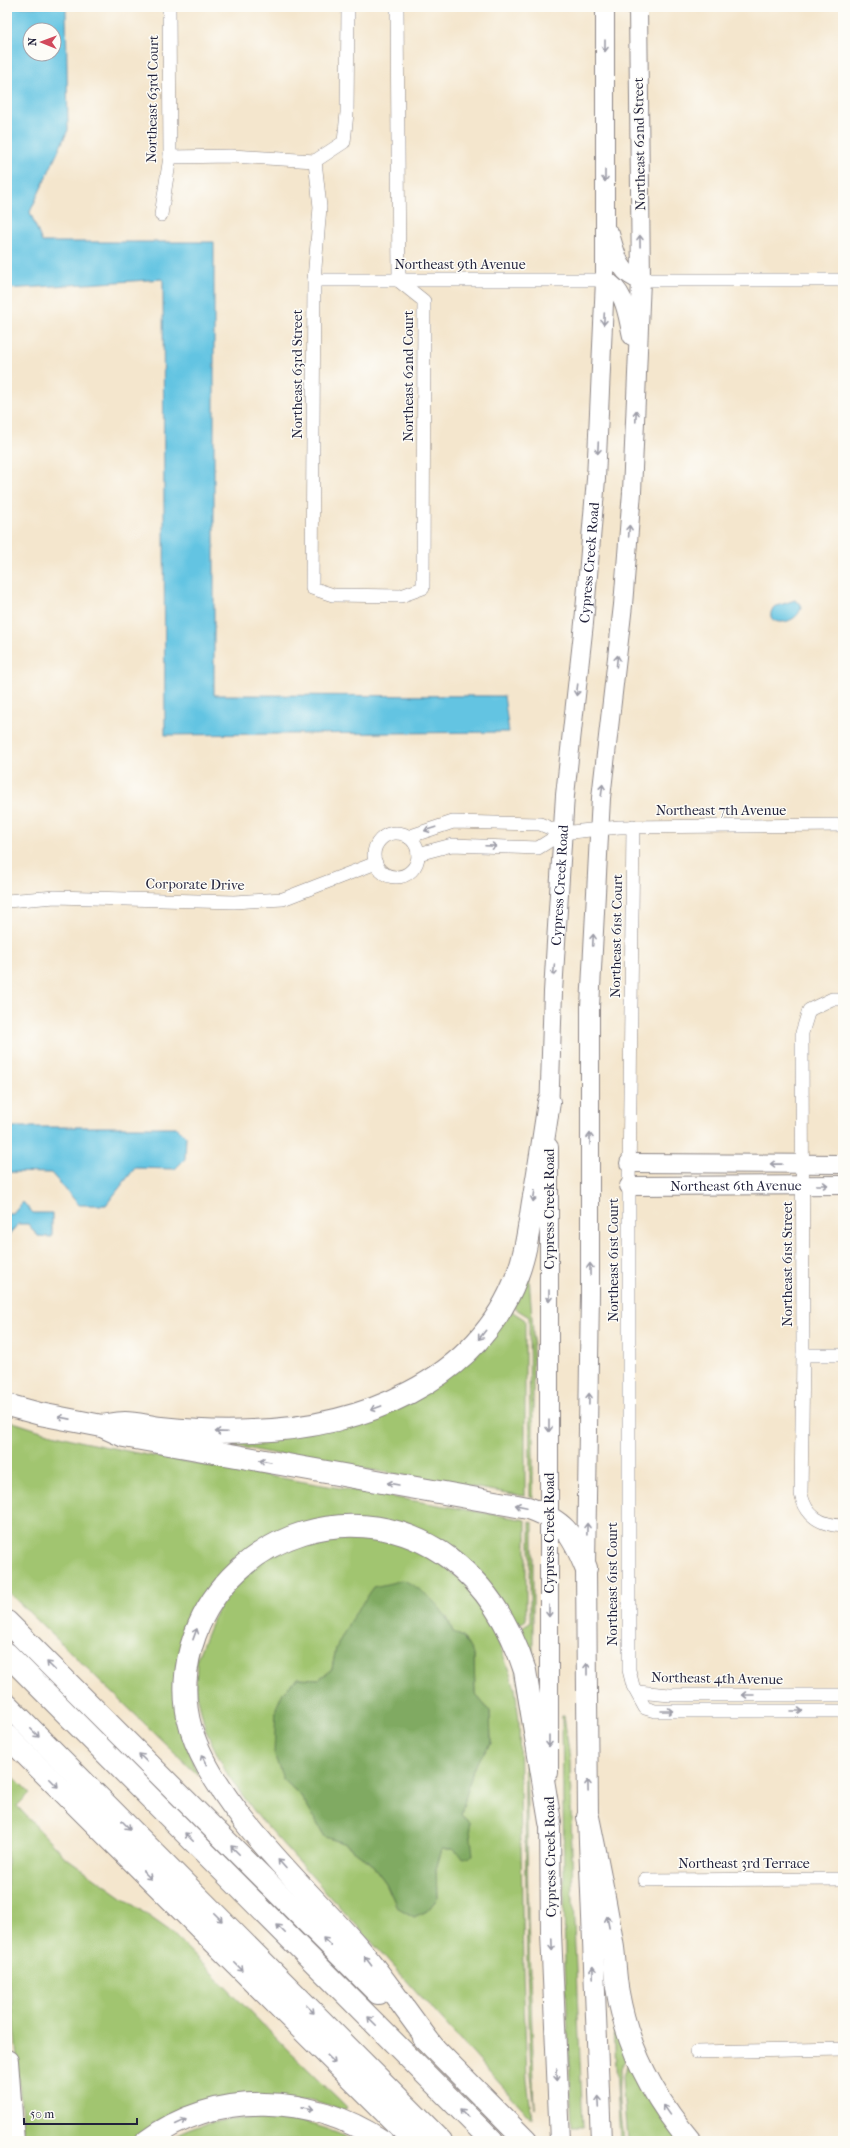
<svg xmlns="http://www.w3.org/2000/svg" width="850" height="2148" font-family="'IM FELL French Canon',serif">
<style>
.green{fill:#a1c56f;stroke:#627455;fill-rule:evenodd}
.forest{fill:#80aa62;stroke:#51664e}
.water{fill:#64c4e2;stroke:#43738e;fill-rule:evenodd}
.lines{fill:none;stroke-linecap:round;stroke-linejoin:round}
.street-casing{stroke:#8b8484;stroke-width:14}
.secondary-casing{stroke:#8b8484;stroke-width:20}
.primary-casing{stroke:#8b8484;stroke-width:22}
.highway-casing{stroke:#8b8484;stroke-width:24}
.street{stroke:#fff;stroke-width:13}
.secondary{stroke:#fff;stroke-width:18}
.primary{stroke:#fff;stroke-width:20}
.highway{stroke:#fff;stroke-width:22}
.oneway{stroke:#9c9ca7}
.labels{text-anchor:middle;stroke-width:3;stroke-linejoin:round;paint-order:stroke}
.street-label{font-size:14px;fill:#22223b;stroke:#fdfcf7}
</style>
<rect width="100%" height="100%" fill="#fdfcf7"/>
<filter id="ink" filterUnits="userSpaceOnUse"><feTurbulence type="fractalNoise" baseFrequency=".025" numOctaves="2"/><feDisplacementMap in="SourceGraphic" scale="8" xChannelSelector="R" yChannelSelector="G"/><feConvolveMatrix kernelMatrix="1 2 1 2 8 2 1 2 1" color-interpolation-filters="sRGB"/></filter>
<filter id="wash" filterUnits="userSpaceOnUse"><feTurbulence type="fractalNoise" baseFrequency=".012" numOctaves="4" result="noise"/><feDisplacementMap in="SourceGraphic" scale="16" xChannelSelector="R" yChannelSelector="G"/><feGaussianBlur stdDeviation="0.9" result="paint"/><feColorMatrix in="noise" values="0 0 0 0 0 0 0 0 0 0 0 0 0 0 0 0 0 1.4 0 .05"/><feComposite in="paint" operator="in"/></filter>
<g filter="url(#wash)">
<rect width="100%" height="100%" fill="#f4e6cd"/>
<!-- green -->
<g class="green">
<path d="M525,1276H529L533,1332V1497L530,1496L529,1317L511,1306Z"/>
<path d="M510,1310L525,1320V1496L265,1452L204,1439L379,1415Z"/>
<path d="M7,1420L38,1430L83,1442L147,1455L526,1520V1620L515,1627L461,1559L332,1519L203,1603L184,1740L199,1776L7,1591Z"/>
<path d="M530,1521L533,1522V1663L517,1631L530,1623Z"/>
<path d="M327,1536L385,1539L414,1548L440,1563L465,1583L502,1634L497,1637L515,1688L519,1720L523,1970L527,2080L532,2119L260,1819L227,1774L206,1731L196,1690L197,1658L221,1600L268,1557ZM447,1617L453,1632L463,1637L474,1655L475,1694L490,1711L491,1743L473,1769L461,1815L469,1822L470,1838L464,1858L453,1849H442L436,1869L437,1899L427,1911L414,1917L397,1907L386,1883L371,1863L344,1843L325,1837L301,1796L283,1779L298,1678L319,1679L332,1669L336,1648Z"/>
<path d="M516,1667L526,1721L528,1919L535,2109L531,2075L527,1969L524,1726Z"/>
<path d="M562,1716H564L570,1759L573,1901L583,2127H572L565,1964Z"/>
<path d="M7,1770L30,1793L17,1806L64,1856L170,1931L290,2052L347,2107L343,2110L312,2100L161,2121L134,2141H24L12,2001L7,1974Z"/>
<path d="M619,2028L628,2055C612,2076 621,2115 623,2141H620L614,2029Z"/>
<path d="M630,2061L679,2141H627L622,2077Z"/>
<path d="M266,2117C300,2120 325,2126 357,2141H166C199,2121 228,2119 266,2117Z"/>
</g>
<!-- forest -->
<path class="forest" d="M404,1580C427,1593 443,1606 453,1632L463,1637L474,1655L475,1694L490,1711L491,1743L473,1769L461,1815L469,1822L473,1855L464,1858L453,1849H442L436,1869L437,1899L427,1911L414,1917L397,1907L386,1883L371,1863L344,1843L325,1837L301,1796L283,1779L274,1754L276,1708L283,1692L298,1678L319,1679L332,1669L336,1648L350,1621L374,1587Z"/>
<!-- water -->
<g class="water">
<path d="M7,7H66L68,130L30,212L42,242H214V695L504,696L509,732L165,735L163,279L7,289ZM30,30H54V54H30Z"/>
<path d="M795,600L801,604C802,627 759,628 774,607Z"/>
<path d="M7,1127H176L186,1136L185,1159L175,1169L135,1168L106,1205H79L51,1173L7,1172Z"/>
<path d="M23,1202L33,1213H52V1237L38,1236L28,1224H18L7,1237V1214H13Z"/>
</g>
</g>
<g filter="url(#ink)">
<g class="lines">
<defs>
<g id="street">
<path d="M170,157L231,156L315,161L344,142L347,113L348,7"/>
<path d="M315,161L320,207L314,280L312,588L333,595L401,596L423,588L424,301L399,281L397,7"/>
<path d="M161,215L170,157L169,7"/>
<path d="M314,280H605"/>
<path d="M641,280H843"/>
<path d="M633,826L629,1186V1670L633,1686L645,1708L655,1711H843"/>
<circle cx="396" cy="855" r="22"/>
<path d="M408,837L453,822L540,824L562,833"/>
<path d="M418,854L452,845L538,848L562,833L619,827L843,825"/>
<path d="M7,901L55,897L234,902L283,899L376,863"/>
<path d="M843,999H832L809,1010L802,1033L803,1355L801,1494C806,1517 821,1525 843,1526"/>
<path d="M803,1355H843"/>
<path d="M638,1692L670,1695H843"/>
<path d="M645,1880L843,1879"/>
<path d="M696,2052L843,2049"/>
</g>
<g id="secondary">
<path d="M610,234C616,253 619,275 641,280"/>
<path d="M605,280C626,291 627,315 632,336"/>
<path id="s1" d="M549,1115L553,992L565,795L584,623L596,479L605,280V7"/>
<path d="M629,1163L843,1164"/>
<path id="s2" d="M629,1186L843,1185"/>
<path d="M586,1566L590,1293V1007L601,798L623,605L632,492L641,280L638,7"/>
<path d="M549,1773V1147"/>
</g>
<g id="primary">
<path d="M586,1568L588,1817L601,2141"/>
<path d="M550,1822L551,1933L560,2141"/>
</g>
<g id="highway">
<path d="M7,1405L40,1414L102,1426L124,1436L528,1508C564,1521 572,1533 586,1568"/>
<path d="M102,1426C109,1425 117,1423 125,1423C137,1423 149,1427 161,1428C191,1431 222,1433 252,1431C359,1428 477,1383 517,1276C526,1253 529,1227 533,1202C539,1169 544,1135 549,1102"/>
<path d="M7,1622L378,1993"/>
<path d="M7,1654L492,2141"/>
<path d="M7,1705L441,2141"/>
<path d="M7,1736L414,2141"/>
<path d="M588,1817C597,1860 606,1904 613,1948C615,1963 615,1978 618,1993C628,2050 653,2097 690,2141"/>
<path d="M424,2038L526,2141"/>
<path d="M434,2048C408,2014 384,1978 357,1946C303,1885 215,1806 191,1729C182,1699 184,1665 195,1635C233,1532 360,1492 449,1558C486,1586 511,1627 525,1671L550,1822"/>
<path d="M7,2061L13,2141"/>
<path d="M147,2141C216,2089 312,2094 382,2141"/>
</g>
</defs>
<!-- street casing -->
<use href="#street" class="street-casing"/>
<!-- secondary casing -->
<use href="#secondary" class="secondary-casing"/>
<!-- primary casing -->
<use href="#primary" class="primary-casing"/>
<!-- highway casing -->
<use href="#highway" class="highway-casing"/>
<!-- street -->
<use href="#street" class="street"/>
<!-- secondary -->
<use href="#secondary" class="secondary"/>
<!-- primary -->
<use href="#primary" class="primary"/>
<!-- highway -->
<use href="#highway" class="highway"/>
</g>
<!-- one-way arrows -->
<defs><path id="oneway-shaft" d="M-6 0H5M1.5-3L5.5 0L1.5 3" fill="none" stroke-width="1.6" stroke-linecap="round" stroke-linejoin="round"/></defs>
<g class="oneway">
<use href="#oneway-shaft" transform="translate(605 46) rotate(90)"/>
<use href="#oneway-shaft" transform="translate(605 176) rotate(90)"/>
<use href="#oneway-shaft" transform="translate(640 241) rotate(-91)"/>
<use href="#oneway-shaft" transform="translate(604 319) rotate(93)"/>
<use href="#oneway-shaft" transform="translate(636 416) rotate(-88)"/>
<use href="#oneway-shaft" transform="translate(598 448) rotate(93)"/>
<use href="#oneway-shaft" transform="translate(629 531) rotate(-86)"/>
<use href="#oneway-shaft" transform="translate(617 661) rotate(-84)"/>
<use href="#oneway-shaft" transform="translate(577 690) rotate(97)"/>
<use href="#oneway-shaft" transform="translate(602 790) rotate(-83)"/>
<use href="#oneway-shaft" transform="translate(430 829) rotate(162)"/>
<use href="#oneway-shaft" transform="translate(491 846) rotate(2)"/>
<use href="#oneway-shaft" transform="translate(593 940) rotate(-87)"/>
<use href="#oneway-shaft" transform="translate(554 970) rotate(94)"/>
<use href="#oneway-shaft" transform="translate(590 1139) rotate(-90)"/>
<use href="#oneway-shaft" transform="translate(776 1164) rotate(-179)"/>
<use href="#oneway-shaft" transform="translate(822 1185)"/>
<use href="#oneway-shaft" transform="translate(534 1196) rotate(99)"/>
<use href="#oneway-shaft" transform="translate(590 1269) rotate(-90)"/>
<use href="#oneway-shaft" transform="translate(549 1296) rotate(90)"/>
<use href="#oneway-shaft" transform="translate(482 1335) rotate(128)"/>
<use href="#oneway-shaft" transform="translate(589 1399) rotate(-89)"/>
<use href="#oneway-shaft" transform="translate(376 1408) rotate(160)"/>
<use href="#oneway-shaft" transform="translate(64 1418) rotate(-169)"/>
<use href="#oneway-shaft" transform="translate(549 1426) rotate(90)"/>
<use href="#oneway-shaft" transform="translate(221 1432) rotate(-178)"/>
<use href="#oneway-shaft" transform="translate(265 1461) rotate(-170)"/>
<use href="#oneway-shaft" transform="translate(393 1484) rotate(-170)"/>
<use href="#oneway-shaft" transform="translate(521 1506) rotate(-168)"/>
<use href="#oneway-shaft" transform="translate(587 1529) rotate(-89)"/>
<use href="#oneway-shaft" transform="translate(549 1611) rotate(90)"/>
<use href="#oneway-shaft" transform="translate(195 1634) rotate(-70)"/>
<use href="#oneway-shaft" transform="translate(51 1666) rotate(-135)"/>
<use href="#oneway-shaft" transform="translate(587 1669) rotate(-90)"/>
<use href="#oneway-shaft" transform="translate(748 1695) rotate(180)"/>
<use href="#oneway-shaft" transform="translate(667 1711)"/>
<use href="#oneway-shaft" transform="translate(797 1711)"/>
<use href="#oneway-shaft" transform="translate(35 1733) rotate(45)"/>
<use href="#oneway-shaft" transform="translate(549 1741) rotate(90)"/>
<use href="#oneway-shaft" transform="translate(143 1758) rotate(-135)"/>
<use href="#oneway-shaft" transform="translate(204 1760) rotate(-116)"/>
<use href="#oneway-shaft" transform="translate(54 1783) rotate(45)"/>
<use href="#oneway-shaft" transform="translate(588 1786) rotate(-91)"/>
<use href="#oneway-shaft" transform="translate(126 1825) rotate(45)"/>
<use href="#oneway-shaft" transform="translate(189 1837) rotate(-135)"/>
<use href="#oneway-shaft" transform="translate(235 1850) rotate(-135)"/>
<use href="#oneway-shaft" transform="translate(282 1864) rotate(-132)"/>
<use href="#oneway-shaft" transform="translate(147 1875) rotate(45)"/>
<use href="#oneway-shaft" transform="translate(218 1917) rotate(45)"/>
<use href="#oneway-shaft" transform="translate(608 1922) rotate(-101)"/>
<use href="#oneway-shaft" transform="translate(281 1929) rotate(-135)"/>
<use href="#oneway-shaft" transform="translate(327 1942) rotate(-135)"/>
<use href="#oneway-shaft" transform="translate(552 1945) rotate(88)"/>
<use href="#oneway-shaft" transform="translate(368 1961) rotate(-127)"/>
<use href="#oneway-shaft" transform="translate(239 1967) rotate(45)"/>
<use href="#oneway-shaft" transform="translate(593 1972) rotate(-92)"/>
<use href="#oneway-shaft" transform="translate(310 2009) rotate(45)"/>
<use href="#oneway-shaft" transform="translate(372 2021) rotate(-135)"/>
<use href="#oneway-shaft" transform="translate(331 2059) rotate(45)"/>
<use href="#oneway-shaft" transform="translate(557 2075) rotate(87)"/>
<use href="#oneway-shaft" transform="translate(599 2102) rotate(-93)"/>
<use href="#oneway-shaft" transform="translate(308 2108) rotate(11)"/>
<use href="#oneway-shaft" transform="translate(666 2110) rotate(-125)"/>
<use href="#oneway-shaft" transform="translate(464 2113) rotate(-135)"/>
<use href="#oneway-shaft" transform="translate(181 2122) rotate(-25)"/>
</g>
</g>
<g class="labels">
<!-- street labels -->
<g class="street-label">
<text transform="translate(152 99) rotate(-89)" y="5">Northeast 63rd Court</text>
<text transform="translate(639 144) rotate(-91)" y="5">Northeast 62nd Street</text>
<text x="460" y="269">Northeast 9th Avenue</text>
<text transform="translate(297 374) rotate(-90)" y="5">Northeast 63rd Street</text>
<text transform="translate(408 376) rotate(-90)" y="5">Northeast 62nd Court</text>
<text dy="5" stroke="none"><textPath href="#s1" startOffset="554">Cypress Creek Road</textPath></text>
<text x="721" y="815">Northeast 7th Avenue</text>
<text transform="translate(195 884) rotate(1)" y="5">Corporate Drive</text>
<text dy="5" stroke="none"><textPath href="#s1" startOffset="230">Cypress Creek Road</textPath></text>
<text transform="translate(616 936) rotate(-89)" y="5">Northeast 61st Court</text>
<text dy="5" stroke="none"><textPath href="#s2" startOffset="107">Northeast 6th Avenue</textPath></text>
<text transform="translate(549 1209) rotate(-90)" y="5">Cypress Creek Road</text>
<text transform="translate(613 1260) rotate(-90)" y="5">Northeast 61st Court</text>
<text transform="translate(787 1264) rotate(-90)" y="5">Northeast 61st Street</text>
<text transform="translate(549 1533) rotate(-90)" y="5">Cypress Creek Road</text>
<text transform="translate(612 1584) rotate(-90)" y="5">Northeast 61st Court</text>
<text transform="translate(717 1678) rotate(1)" y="5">Northeast 4th Avenue</text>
<text transform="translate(550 1857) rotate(-91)" y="5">Cypress Creek Road</text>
<text x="744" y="1868">Northeast 3rd Terrace</text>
</g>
</g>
<!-- margin -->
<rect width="850" height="2148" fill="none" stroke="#fdfcf7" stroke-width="24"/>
<!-- north arrow -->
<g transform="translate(42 42) rotate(271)"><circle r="19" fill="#fdfcf7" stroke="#a5a5ac"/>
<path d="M0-3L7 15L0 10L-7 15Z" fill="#d1495b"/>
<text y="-6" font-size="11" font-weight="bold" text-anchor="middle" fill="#22223b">N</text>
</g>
<!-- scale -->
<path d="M24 2118v6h113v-6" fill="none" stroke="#22223b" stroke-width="2"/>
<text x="30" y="2118" font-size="12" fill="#22223b" stroke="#fdfcf7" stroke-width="3" paint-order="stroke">50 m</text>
</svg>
